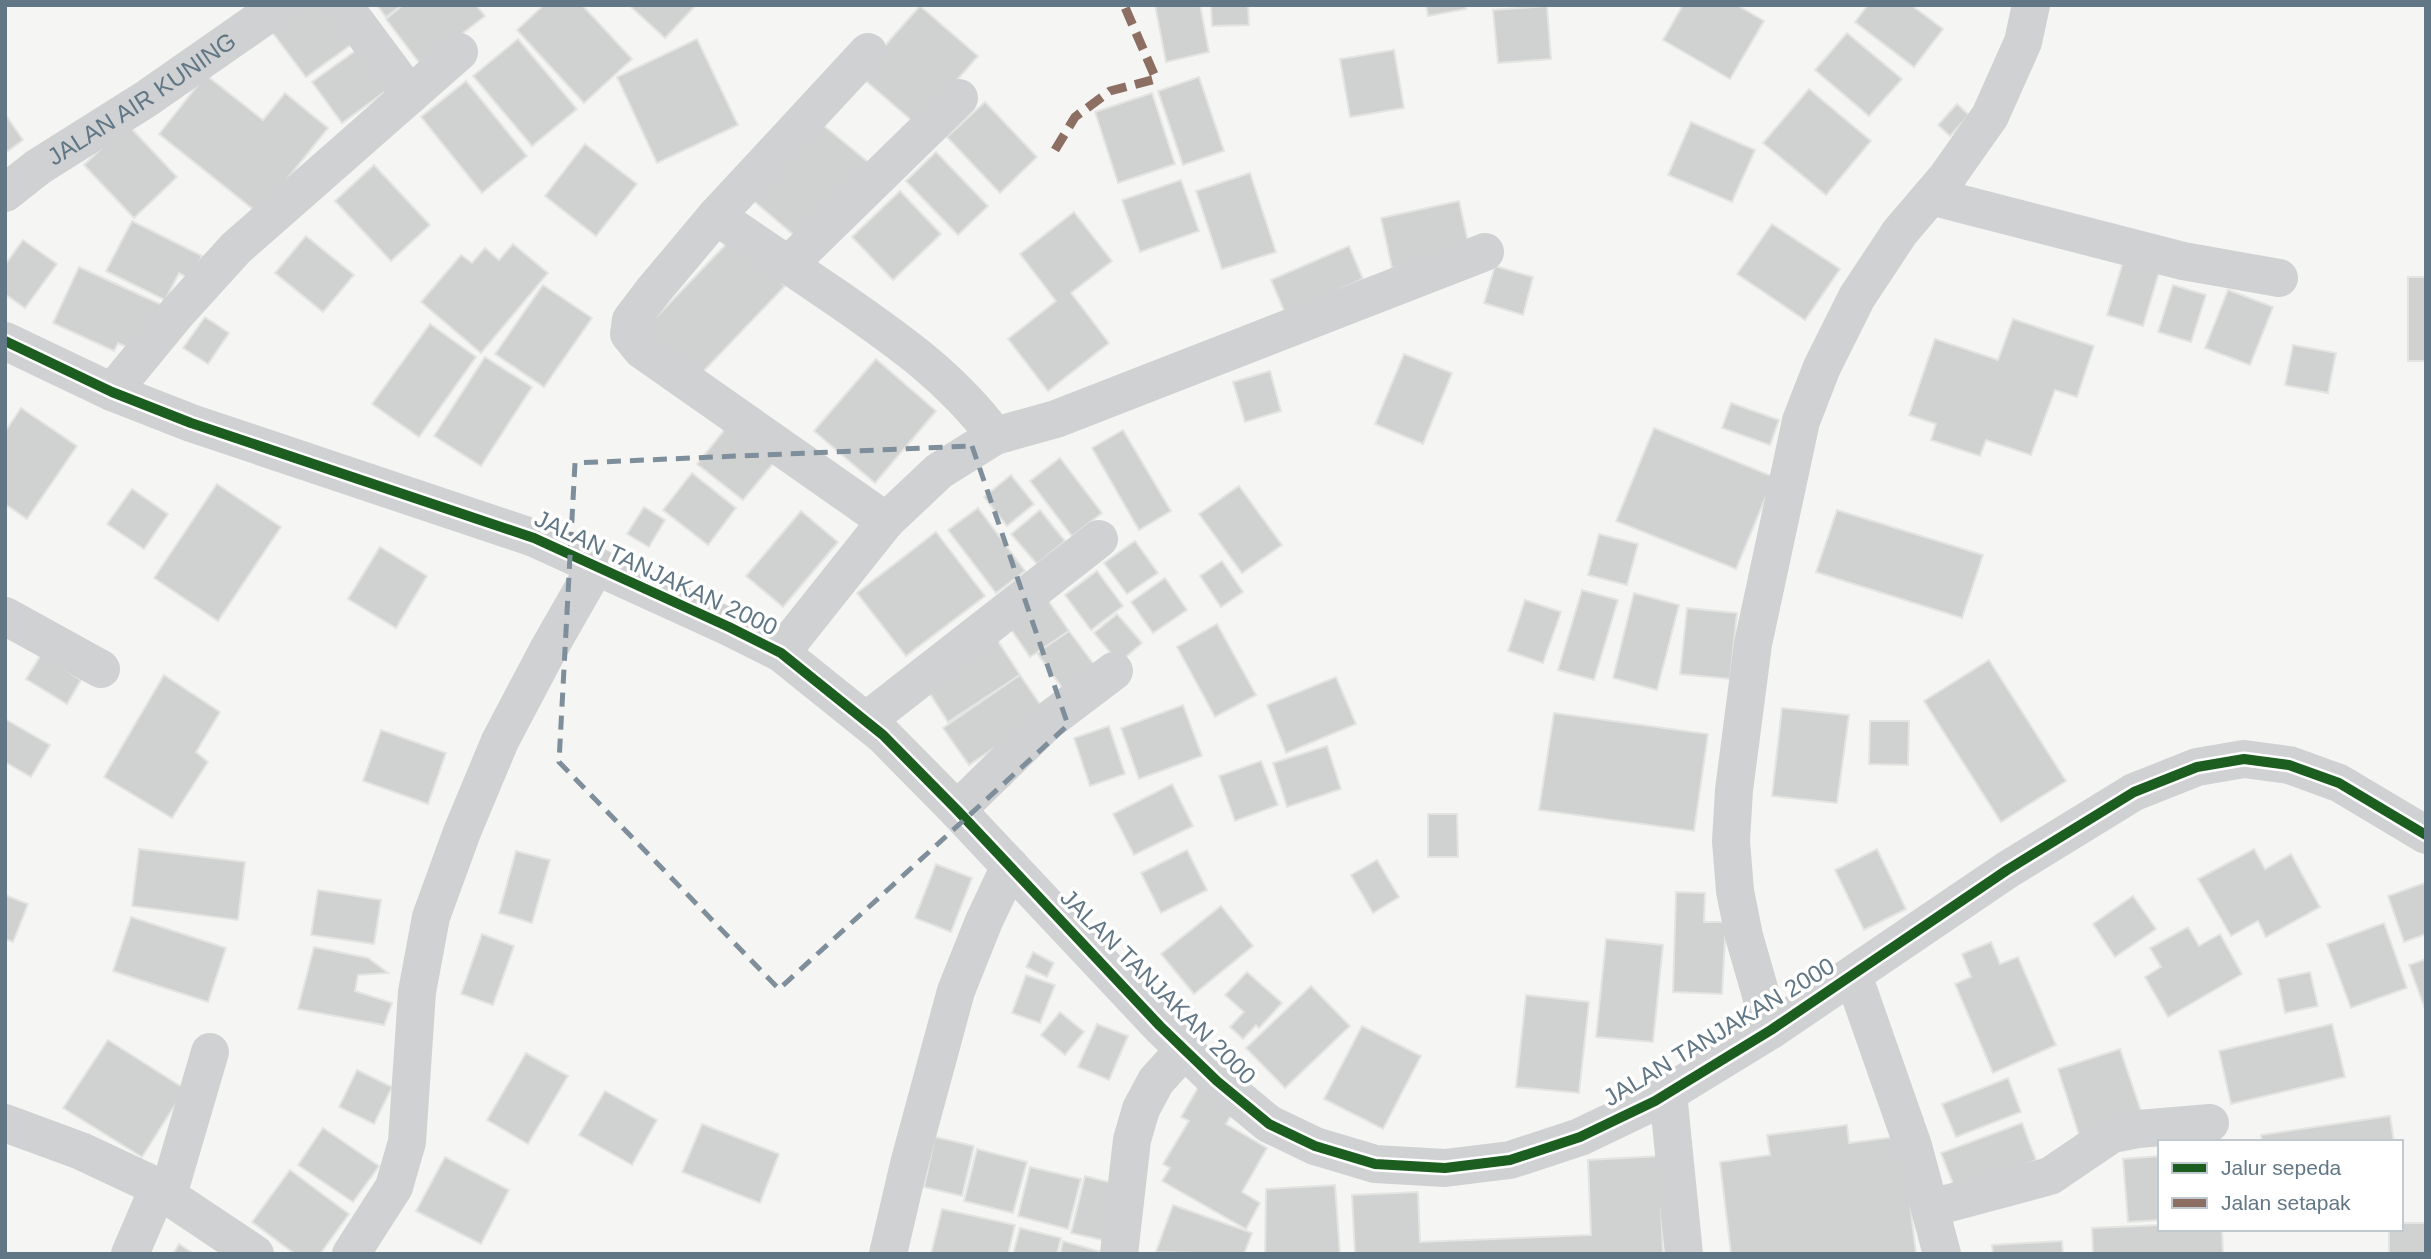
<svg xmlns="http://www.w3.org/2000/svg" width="2431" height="1259" font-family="Helvetica,sans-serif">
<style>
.building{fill:#d0d1d1;stroke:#e4e4e2;stroke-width:2}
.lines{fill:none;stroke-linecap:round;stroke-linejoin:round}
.minor{stroke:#d0d1d2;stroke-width:38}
.tertiary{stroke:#d0d1d2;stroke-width:38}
.quiet{stroke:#8d6e63;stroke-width:9;stroke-dasharray:18 9;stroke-linecap:butt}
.cycleway-casing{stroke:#fff;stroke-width:15}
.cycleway{stroke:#1b5e20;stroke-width:10}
.marked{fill:none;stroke:#7e8f9b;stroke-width:5;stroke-dasharray:14 9;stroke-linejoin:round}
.labels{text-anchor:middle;stroke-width:7;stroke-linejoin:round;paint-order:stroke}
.street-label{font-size:24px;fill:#617786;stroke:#fff}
</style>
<rect width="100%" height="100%" fill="#f5f5f3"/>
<!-- building -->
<g class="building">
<path d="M299,5H333L359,39L306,77L269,28Z"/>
<path d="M377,5H402L386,17Z"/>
<path d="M403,5H476L485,16L421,65L386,19Z"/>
<path d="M544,5H582L632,59L584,103L517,30Z"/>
<path d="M629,5H696L665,38Z"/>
<path d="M1155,5H1200L1209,52L1166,62Z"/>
<path d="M1211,5H1248L1249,25L1212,26Z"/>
<path d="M1426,5H1465L1466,9L1428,16Z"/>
<path d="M1683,5H1737L1764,21L1730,79L1663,40Z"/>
<path d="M1868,5H1911L1943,29L1914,67L1855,22Z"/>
<path d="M920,6L978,56L917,125L859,75Z"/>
<path d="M1547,6L1551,59L1498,63L1493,10Z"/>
<path d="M1847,33L1902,79L1869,116L1815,70Z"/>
<path d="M518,39L577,109L532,146L473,76Z"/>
<path d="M697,39L738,125L657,163L617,77Z"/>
<path d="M365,44L394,85L342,123L312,82Z"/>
<path d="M1394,50L1404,108L1350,117L1340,59Z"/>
<path d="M206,75L263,120L285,93L328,128L259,214L159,134Z"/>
<path d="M1199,77L1224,151L1183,165L1158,91Z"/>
<path d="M466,81L527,156L482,193L421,117Z"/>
<path d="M1809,89L1871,141L1826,195L1763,143Z"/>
<path d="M1152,93L1175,164L1118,183L1095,112Z"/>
<path d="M985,102L1037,157L1000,193L947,137Z"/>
<path d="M1957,104L1969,115L1950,136L1938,125Z"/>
<path d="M5,114L23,140L5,153Z"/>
<path d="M817,120L868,162L801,241L750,198Z"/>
<path d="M1691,122L1755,150L1732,202L1668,175Z"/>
<path d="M127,124L177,177L134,218L84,165Z"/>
<path d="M585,144L637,184L596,236L545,196Z"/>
<path d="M936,152L988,206L958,235L906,181Z"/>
<path d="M374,165L430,225L391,261L335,201Z"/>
<path d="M1250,173L1276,252L1222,269L1196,191Z"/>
<path d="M1181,180L1199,231L1140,252L1122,200Z"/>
<path d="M900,191L941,234L893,280L852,237Z"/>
<path d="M1459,201L1470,251L1392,268L1381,218Z"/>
<path d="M1074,212L1112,261L1071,293L1109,343L1048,391L1008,339L1056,301L1020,254Z"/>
<path d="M132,221L202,256L190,279L179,273L165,300L106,271Z"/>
<path d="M1772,224L1840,269L1805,320L1737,274Z"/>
<path d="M306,236L354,275L323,312L275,273Z"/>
<path d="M733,237L785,286L694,381L642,332Z"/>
<path d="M23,240L57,264L25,308L5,294V265Z"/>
<path d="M513,244L548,273L481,353L421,302L461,255L472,263L485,248L499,260Z"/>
<path d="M1349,246L1363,279L1285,313L1271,280Z"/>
<path d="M2124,259L2160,269L2143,326L2107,315Z"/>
<path d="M1495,266L1533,277L1523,315L1484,303Z"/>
<path d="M79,267L164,306L134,350L118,343L114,351L53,323Z"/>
<rect x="2408" y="277" width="18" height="84"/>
<path d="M543,285L592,318L544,387L495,354Z"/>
<path d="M2173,285L2206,295L2191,342L2158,332Z"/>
<path d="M2228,290L2273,307L2250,365L2205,348Z"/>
<path d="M205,317L229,333L208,364L183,348Z"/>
<path d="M2013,319L2094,346L2077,397L2055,390L2031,455L1986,440L1980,456L1931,440L1936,424L1909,415L1935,339L1998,360Z"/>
<path d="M430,324L476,357L419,437L372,404Z"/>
<path d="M2293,345L2336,353L2328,393L2285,385Z"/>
<path d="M1404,354L1452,373L1423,444L1375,424Z"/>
<path d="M485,357L532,387L481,466L434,436Z"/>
<path d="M876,359L936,411L875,483L814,431Z"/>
<path d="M1270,371L1281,411L1245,422L1233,382Z"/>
<path d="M1731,403L1779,420L1770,445L1722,428Z"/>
<path d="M21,408L77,446L27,519L5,504V432Z"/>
<path d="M734,418L780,455L743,500L697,464Z"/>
<path d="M1654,428L1774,477L1736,569L1616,521Z"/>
<path d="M1123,430L1171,511L1139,530L1092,448Z"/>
<path d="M1060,458L1102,513L1072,536L1030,481Z"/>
<path d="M692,473L736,508L708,545L663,510Z"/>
<path d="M1011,475L1034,504L1007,526L984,497Z"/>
<path d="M217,484L281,527L218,621L154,578Z"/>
<path d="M1239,486L1282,545L1242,573L1199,514Z"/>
<path d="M132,489L168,514L144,549L107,524Z"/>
<path d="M644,507L665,520L649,547L627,534Z"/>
<path d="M978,508L1025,571L996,593L948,530Z"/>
<path d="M1040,510L1065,541L1037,564L1011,534Z"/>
<path d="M1837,510L1983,555L1962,618L1816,572Z"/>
<path d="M801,511L838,542L783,607L746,576Z"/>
<path d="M936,532L985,596L906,656L857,593Z"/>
<path d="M1599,534L1638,544L1627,585L1588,575Z"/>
<path d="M1135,541L1158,573L1127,594L1104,563Z"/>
<path d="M380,547L427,576L396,628L348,599Z"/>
<path d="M1222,561L1243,592L1221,607L1200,576Z"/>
<path d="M1097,571L1123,606L1091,630L1065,595Z"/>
<path d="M1165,578L1187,610L1153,633L1131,602Z"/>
<path d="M1582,590L1618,600L1594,680L1558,670Z"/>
<path d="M1634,593L1679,605L1657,690L1613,678Z"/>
<path d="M1045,596L1069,631L1030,657L1006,622Z"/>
<path d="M1525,600L1561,612L1543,663L1508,651Z"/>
<path d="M1687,608L1737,613L1730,679L1680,674Z"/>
<path d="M1117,614L1142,643L1119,663L1094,633Z"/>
<path d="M1217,624L1256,695L1215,717L1177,647Z"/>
<path d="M1069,631L1101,674L1069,697L1037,653Z"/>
<path d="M994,635L1020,675L948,722L922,681Z"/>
<path d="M41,655L81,680L67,704L26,679Z"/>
<path d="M1989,660L2066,781L2001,822L1924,701Z"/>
<path d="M164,675L220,712L196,752L208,762L172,818L104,777Z"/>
<path d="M1020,675L1046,713L969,765L943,728Z"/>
<path d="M1336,677L1356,724L1286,753L1267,705Z"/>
<path d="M1183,705L1202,756L1139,779L1121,728Z"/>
<path d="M1782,708L1849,715L1837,803L1772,796Z"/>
<path d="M1554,713L1708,734L1694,831L1539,810Z"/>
<path d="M5,719L50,745L31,777L5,762Z"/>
<path d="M1870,721H1909L1908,765L1869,764Z"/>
<path d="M1109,726L1125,774L1090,786L1074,738Z"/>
<path d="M381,730L446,753L428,804L363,781Z"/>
<path d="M1327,746L1341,789L1287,807L1273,763Z"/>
<path d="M1261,761L1278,805L1235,821L1219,776Z"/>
<path d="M1172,784L1193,826L1134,855L1113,814Z"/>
<path d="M1428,814H1457L1458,857H1428Z"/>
<path d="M139,849L245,862L238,920L132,906Z"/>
<path d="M1877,849L1906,909L1864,930L1835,870Z"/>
<path d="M2254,849L2265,869L2291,854L2320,907L2266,937L2258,921L2231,936L2198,879Z"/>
<path d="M1187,850L1207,890L1161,913L1141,873Z"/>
<path d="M516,851L550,860L532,923L499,913Z"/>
<path d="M1377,860L1399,897L1373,913L1351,875Z"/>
<path d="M936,864L972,878L951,932L915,918Z"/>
<path d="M2424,883L2426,889V934L2404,942L2388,896Z"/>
<path d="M318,890L381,900L374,944L311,935Z"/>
<path d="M1676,892L1705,893L1704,922H1726L1722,994L1673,992Z"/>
<path d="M5,895L28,904L13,942L5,939Z"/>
<path d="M2133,896L2156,929L2115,957L2093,924Z"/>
<path d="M1221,906L1253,946L1194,994L1161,954Z"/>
<path d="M131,917L226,948L208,1002L113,971Z"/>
<path d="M2384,923L2407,988L2351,1008L2327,944Z"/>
<path d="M2188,927L2199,946L2220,934L2242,974L2168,1017L2145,977L2161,967L2150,948Z"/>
<path d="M482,934L514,946L493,1005L461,994Z"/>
<path d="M1606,939L1663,945L1653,1042L1596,1037Z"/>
<path d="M1991,942L2000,964L2018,957L2056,1045L1993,1073L1955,984L1971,977L1962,954Z"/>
<path d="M314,947L368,958L388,973L358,975L355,991L392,1003L384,1025L298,1009Z"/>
<path d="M1033,952L1054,963L1047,977L1026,967Z"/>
<path d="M2426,959V1012L2409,965Z"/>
<path d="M1247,972L1282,1003L1259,1028L1256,1025L1243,1039L1230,1027L1244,1012L1225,995Z"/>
<path d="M2310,972L2318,1006L2285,1013L2278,979Z"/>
<path d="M1026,975L1055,985L1040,1023L1012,1013Z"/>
<path d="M1311,986L1350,1026L1285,1088L1246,1048Z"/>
<path d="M1526,995L1589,1002L1579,1093L1516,1087Z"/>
<path d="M1060,1012L1084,1032L1065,1055L1041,1035Z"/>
<path d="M1097,1024L1128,1036L1109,1080L1078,1067Z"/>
<path d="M2332,1024L2345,1077L2231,1104L2219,1051Z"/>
<path d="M1362,1026L1421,1056L1383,1129L1324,1099Z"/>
<path d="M108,1040L185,1089L142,1157L63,1108Z"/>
<path d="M2120,1049L2144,1120L2081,1141L2058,1069Z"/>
<path d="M526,1053L568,1076L528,1144L487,1120Z"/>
<path d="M357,1070L392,1087L374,1124L339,1107Z"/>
<path d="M2008,1078L2021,1112L1956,1137L1942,1104Z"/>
<path d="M1202,1081L1239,1102L1226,1124L1267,1148L1242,1192L1260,1203L1246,1229L1162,1181L1170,1168L1163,1164L1189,1121L1181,1117Z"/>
<path d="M605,1091L657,1120L632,1165L579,1135Z"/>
<path d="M2390,1116L2394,1142H2262L2261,1135Z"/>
<path d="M2022,1123L2036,1160L1956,1191L1941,1153Z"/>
<path d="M702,1124L779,1154L760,1203L682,1172Z"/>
<path d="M1847,1125L1849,1143L1902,1136L1916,1254H1731L1720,1162L1770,1155L1767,1135Z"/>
<path d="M323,1128L379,1166L353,1202L298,1165Z"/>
<path d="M935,1137L974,1146L962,1196L924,1187Z"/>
<path d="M977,1149L1027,1162L1013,1213L964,1201Z"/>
<path d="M1659,1156L1663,1254H1355L1352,1195L1418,1192L1420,1242L1591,1235L1588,1160Z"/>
<path d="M2160,1156V1220L2128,1222L2123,1159Z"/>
<path d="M445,1157L509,1190L481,1244L416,1211Z"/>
<path d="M1030,1167L1081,1179L1068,1229L1018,1216Z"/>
<path d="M290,1170L349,1214L320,1254H295L252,1222Z"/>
<path d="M1085,1176L1120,1185L1107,1241L1071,1233Z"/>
<path d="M1335,1185L1340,1254H1265L1266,1189Z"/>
<path d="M1173,1205L1252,1233L1244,1254L1156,1252Z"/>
<path d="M942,1209L1015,1225L1008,1254H931Z"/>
<path d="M2401,1223H2426V1254H2389V1229H2401Z"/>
<path d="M2160,1225V1229H2222L2223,1254H2093L2092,1228Z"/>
<path d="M1020,1228L1061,1238L1057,1254H1013Z"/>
<path d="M1063,1241L1108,1254H1060Z"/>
<path d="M2062,1241L2063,1254H1993L1992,1245Z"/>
<path d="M179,1244L194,1254H173Z"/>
</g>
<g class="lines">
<!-- minor -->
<g class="minor">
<path d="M343,5L410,95"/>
<path d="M868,52L716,216L653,291L631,320L629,334L642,350L886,521"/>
<path id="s1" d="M5,193L38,167L146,99L281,5"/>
<path d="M1931,196L2183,261L2279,278"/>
<path d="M716,216C757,244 799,272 840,300C899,341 952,378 995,436"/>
<path d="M788,265L959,98"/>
<path d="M112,392L177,313L236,248L459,52"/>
<path d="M5,616L101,669"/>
<path d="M781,653L886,521L939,471L995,436L1056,419L1485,252"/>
<path d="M866,721L1099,539"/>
<path d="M957,810L1048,721L1114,671"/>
<path d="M1853,975L1913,1146L1942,1254"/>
<path d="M1771,1030L1744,936L1735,891L1731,841L1734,790L1753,644L1801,421L1822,367L1857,297L1900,232L1947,177L1990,116L2023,42L2031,5"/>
<path d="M1668,1093L1684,1254"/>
<path d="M5,1123L81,1151L147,1182L255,1254"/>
<path d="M168,1195L210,1052"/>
<path d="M1931,1208L2050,1176L2112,1134L2138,1129L2210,1123"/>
<path d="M130,1254L158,1189"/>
<path d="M351,1254L394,1187L407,1142L417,992L431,917L462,832L500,741L548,650L596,566"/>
<path d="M888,1254L909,1164L956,991L984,921L1010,866"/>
<path d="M1119,1254L1132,1140L1141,1109L1156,1081L1184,1050"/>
</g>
<!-- tertiary -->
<path class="tertiary" d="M5,341L112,392L191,423L534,538L729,627L781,653L883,735L957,810L1160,1026L1217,1081L1269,1124L1315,1146L1375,1164L1445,1168L1510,1160L1580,1137L1655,1101L1771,1030L2007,870L2134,792L2197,767L2244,759L2289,765L2339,783L2426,835"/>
<!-- quiet -->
<path class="quiet" d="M1055,150L1075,117L1110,91L1156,79L1124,5"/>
<defs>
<path id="cycleway" d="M5,341L112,392L191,423L534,538L729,627L781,653L883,735L957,810L1160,1026L1217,1081L1269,1124L1315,1146L1375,1164L1445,1168L1510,1160L1580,1137L1655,1101L1771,1030L2007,870L2134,792L2197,767L2244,759L2289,765L2339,783L2426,835"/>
</defs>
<!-- cycleway casing -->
<use href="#cycleway" class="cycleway-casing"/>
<!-- cycleway -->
<use href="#cycleway" class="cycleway"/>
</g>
<!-- marked area -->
<path class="marked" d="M972,446L1068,725L779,989L559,762L575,463Z"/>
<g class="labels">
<!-- street labels -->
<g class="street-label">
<text dy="8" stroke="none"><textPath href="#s1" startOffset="166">JALAN AIR KUNING</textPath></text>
<text transform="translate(656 573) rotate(25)" y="8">JALAN TANJAKAN 2000</text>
<text transform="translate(1158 987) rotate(45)" y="8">JALAN TANJAKAN 2000</text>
<text transform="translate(1719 1032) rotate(-31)" y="8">JALAN TANJAKAN 2000</text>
</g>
</g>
<!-- border -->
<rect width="2431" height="1259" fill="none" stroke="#617786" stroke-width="14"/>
<!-- legend -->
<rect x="2158" y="1140" width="245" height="91" fill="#ffffff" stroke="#c0c9cf" stroke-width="2"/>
<rect x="2172" y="1163" width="35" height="10" fill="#1b5e20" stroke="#c0c9cf" stroke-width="2"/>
<text x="2221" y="1175" font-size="21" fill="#617786">Jalur sepeda</text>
<rect x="2172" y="1198" width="35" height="10" fill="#8d6e63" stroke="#c0c9cf" stroke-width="2"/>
<text x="2221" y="1210" font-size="21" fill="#617786">Jalan setapak</text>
</svg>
